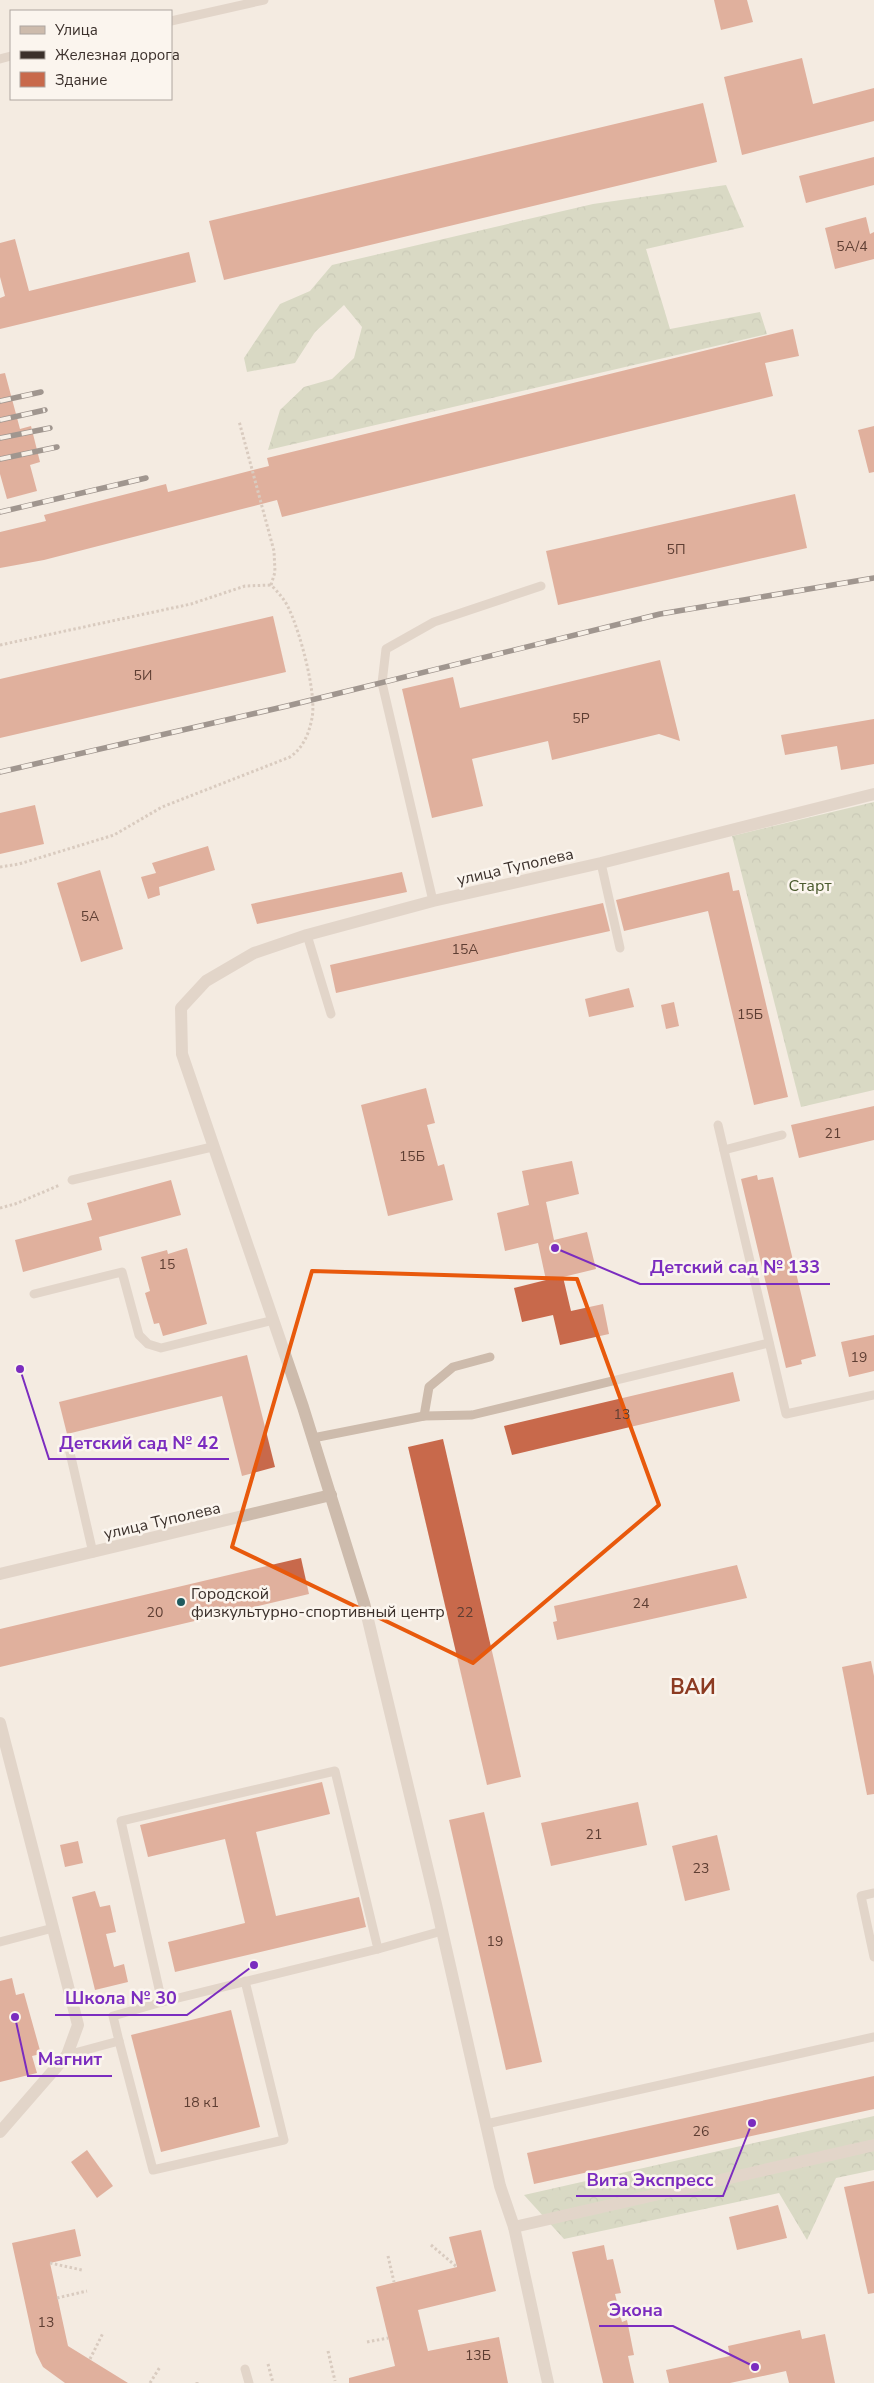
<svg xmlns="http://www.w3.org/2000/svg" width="874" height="2383" font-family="'Nunito Sans',sans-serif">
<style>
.forest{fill:url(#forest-crowns)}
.building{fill:#c8694b}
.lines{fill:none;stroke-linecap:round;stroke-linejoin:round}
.path{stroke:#b9a596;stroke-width:3;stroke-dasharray:2.5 2.5;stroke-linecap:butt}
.lane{stroke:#cdbbac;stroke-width:9}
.street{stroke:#cdbbac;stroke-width:12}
.rail-casing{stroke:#3b302b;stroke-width:5.5}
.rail{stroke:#fbf5ee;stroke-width:4;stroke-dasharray:11;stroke-linecap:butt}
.marked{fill:none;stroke:#e8590c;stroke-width:4;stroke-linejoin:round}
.poi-dot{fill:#1f5a5e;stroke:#fbf5ee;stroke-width:2}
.labels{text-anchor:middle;stroke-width:5;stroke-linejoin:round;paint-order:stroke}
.number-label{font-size:14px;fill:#5e3e33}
.street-label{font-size:16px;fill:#3b302b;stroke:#fbf5ee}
.park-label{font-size:16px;fill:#4a5a2e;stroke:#fbf5ee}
.poi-label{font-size:16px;fill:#3b302b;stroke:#fbf5ee;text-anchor:start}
.district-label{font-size:21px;font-weight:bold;fill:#8c3b22;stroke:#fbf5ee}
.leader{fill:none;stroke:#7b2cbf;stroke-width:2}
.callout-dot{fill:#7b2cbf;stroke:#fbf5ee;stroke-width:2}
.callout-label{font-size:18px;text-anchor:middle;font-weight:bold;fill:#7b2cbf;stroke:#fbf5ee;stroke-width:5;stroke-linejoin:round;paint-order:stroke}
</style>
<defs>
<pattern id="forest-crowns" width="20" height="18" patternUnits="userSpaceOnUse" patternTransform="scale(1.25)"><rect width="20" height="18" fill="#b8c4a0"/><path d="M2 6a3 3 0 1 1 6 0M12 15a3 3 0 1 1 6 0" fill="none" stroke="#97a083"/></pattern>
</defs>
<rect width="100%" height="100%" fill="#f4ebe1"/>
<!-- forest -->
<g class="forest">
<path d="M726,185L744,227L646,249L670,329L760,312L767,334L268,450L280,410L304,387L332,379L354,358L362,327L344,305L315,332L295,363L247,372L244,358L280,304L310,291L332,265L593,204Z"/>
<path d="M874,802V1090L801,1107L732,836Z"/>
<path d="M874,2116V2170L836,2178L807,2240L779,2193L564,2239L524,2195Z"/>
</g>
<!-- building -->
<g class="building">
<path d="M714,0H747L753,22L721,30Z"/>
<path d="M802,58L813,104L874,88V121L742,155L724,77Z"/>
<path d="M703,103L717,162L224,280L209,221Z"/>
<path d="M874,157V185L806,203L799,176Z"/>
<path d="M866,217L870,234L874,232V259L835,269L825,228Z"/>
<path d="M15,239L29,291L189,252L196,282L0,329V298L5,296L0,277V243Z"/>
<path d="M793,329L799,356L765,363L773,396L282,517L277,500L44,560L0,568V532L46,521L44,515L166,484L168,492L269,466L267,458Z"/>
<path d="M5,373L20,429L31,426L40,462L30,465L37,491L7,499L0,474V374Z"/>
<path d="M874,426V472L869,473L858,430Z"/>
<path d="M795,494L807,548L558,605L546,551Z"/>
<path d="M273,616L286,672L0,738V679Z"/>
<path d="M660,660L680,741L659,734L552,760L548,741L472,759L483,806L432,818L402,689L453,677L460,708Z"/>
<path d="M874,719V764L841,770L837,746L785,755L781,735Z"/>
<path d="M35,805L44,844L0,854V813Z"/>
<path d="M208,846L215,870L159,887L160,895L148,899L141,877L156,873L152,863Z"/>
<path d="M100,870L123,949L81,962L57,883Z"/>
<path d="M402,872L407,892L257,924L251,904Z"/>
<path d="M729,872L733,891L739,890L788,1097L754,1105L708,911L624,931L616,900Z"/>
<path d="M603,903L610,931L336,993L330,965Z"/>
<path d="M629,988L634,1007L589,1017L585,999Z"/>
<path d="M674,1002L679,1026L666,1029L661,1005Z"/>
<path d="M426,1088L435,1123L427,1125L438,1166L444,1164L453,1200L388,1216L361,1105Z"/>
<path d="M874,1106V1140L799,1158L791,1125Z"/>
<path d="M572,1161L579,1194L546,1202L554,1240L587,1232L596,1269L563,1277L571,1311L603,1304L609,1334L560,1345L553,1315L522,1322L514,1288L546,1280L538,1243L505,1251L497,1213L529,1205L522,1171Z"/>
<path d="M757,1175L758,1180L773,1177L816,1356L801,1360L802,1364L786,1368L741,1179Z"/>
<path d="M171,1180L181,1215L99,1237L102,1250L23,1272L15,1240L92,1220L87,1203Z"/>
<path d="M187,1248L207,1324L163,1336L159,1323L154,1324L145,1293L150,1291L141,1257L167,1250L168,1254Z"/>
<path d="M874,1335V1371L849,1377L841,1342Z"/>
<path d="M247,1355L275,1467L242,1476L222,1396L67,1434L59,1402Z"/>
<path d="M733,1372L740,1401L512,1455L504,1426Z"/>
<path d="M443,1439L521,1777L487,1785L408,1447Z"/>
<path d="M301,1558L309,1594L0,1667V1629Z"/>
<path d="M737,1565L747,1598L557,1640L553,1622L557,1621L554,1606Z"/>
<path d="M871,1661L874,1676V1794L867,1795L842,1667Z"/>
<path d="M322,1782L330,1814L256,1832L276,1916L359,1897L366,1927L175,1972L168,1942L245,1923L225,1839L148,1857L140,1825Z"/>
<path d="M638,1802L647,1845L551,1866L541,1823Z"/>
<path d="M484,1812L542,2062L506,2070L449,1820Z"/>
<path d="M717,1835L730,1890L685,1901L672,1846Z"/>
<path d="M78,1841L83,1863L65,1867L60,1845Z"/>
<path d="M95,1891L100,1907L110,1905L116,1932L106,1934L114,1967L124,1964L128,1982L95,1990L72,1897Z"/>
<path d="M12,1978L16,1995L24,1993L41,2054L32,2056L37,2073L0,2082V1981Z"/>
<path d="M231,2010L260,2127L161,2152L131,2035Z"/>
<path d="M874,2076V2109L534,2184L527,2153Z"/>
<path d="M87,2150L113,2186L97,2198L71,2162Z"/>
<path d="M874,2181V2293L868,2294L844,2187Z"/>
<path d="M778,2205L787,2238L737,2250L729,2217Z"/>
<path d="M75,2229L81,2256L50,2263L68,2346L128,2383H65L43,2367L36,2353L12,2243Z"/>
<path d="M481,2230L496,2291L418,2310L428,2351L499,2337L508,2383H349V2378L395,2366L376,2287L457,2267L449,2237Z"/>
<path d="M604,2245L607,2260L613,2259L621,2293L615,2294L622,2322L627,2320L634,2355L628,2356L634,2383H603L572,2252Z"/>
<path d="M800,2330L802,2339L825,2334L835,2383H789L786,2371L730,2383H669L666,2370L730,2356L728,2346Z"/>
</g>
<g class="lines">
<!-- path -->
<g class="path">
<path d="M0,645L191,604L245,586L271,585"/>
<path d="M0,867L19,864L114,835L162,807L290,757C303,748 309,734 312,718C317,694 300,632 289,609C285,600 278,592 271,585L275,572L274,551L239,421"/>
<path d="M0,1208L15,1204L60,1185"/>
<path d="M431,2245L457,2267"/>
<path d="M388,2256L394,2282"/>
<path d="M50,2263L82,2270"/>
<path d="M57,2298L87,2291"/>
<path d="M367,2342L388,2338"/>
<path d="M328,2351L335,2381"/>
<path d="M90,2359L103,2333"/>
<path d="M268,2364L273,2383"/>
<path d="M197,2382V2383"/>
<path d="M150,2383L160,2367"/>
</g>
<!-- lane -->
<g class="lane">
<path d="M171,21L264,0"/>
<path d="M0,59L11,56"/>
<path d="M601,863L620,948"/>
<path d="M433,901L382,683L386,649L434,622L541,586"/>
<path d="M307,935L331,1014"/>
<path d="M718,1125L786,1414L874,1395"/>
<path d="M724,1150L782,1135"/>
<path d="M72,1180L212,1147"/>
<path d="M34,1294L122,1272L139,1335L148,1344L161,1348L274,1320"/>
<path d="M424,1416L429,1387L453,1367L490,1357"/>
<path d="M313,1438L424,1416L472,1415L769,1343"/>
<path d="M68,1444L93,1553"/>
<path d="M335,1771L378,1949L162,2002L121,1821Z"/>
<path d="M874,1893L861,1896L874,1957"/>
<path d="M0,1942L53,1928"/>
<path d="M378,1949L442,1931"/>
<path d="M119,2041L153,2170L284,2140L245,1981"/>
<path d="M67,2055L119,2041L113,2016L162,2002"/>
<path d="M486,2124L874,2037"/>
<path d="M245,2369L249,2383"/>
</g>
<!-- street -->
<g class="street">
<path d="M0,1574L331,1495"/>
<path d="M0,1723L78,2025L67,2055L0,2132"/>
<path d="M514,2227L874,2145"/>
<path d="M548,2383L514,2227L500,2186L436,1904L364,1603L303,1407L182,1054L181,1008L206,981L254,953L307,935L433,901L601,863L874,794"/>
</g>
<defs>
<g id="rail">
<path d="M0,401L41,392"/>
<path d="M0,420L45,410"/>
<path d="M0,438L50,428"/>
<path d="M0,459L57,447"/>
<path d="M0,512L146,478"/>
<path d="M0,772L287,706L660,614L874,578"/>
</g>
</defs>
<!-- rail casing -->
<use href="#rail" class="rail-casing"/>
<!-- rail -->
<use href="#rail" class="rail"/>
</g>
<!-- marked area -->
<path d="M0 0H874V2383H0ZM312,1271L577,1279L659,1505L473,1663L232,1547Z" fill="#f4ebe1" fill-opacity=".55" fill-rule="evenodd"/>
<path class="marked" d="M312,1271L577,1279L659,1505L473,1663L232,1547Z"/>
<!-- markers -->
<circle class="poi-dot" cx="181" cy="1602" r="5"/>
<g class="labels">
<!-- number labels -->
<g class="number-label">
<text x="852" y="251">5А/4</text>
<text x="676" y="554">5П</text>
<text x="143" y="680">5И</text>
<text x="581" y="723">5Р</text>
<text x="90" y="921">5А</text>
<text x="465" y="954">15А</text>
<text x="750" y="1019">15Б</text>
<text x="833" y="1138">21</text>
<text x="412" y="1161">15Б</text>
<text x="167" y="1269">15</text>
<text x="859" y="1362">19</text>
<text x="622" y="1419">13</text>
<text x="641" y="1608">24</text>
<text x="155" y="1617">20</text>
<text x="465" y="1617">22</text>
<text x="594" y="1839">21</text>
<text x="701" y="1873">23</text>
<text x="495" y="1946">19</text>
<text x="201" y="2107">18 к1</text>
<text x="701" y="2136">26</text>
<text x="46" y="2327">13</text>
<text x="478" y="2360">13Б</text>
</g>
<!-- street labels -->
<g class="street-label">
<text transform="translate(515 866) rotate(-13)" y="6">улица Туполева</text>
<text transform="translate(162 1520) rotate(-13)" y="6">улица Туполева</text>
</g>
<!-- park labels -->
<g class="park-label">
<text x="810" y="891">Старт</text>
</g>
<!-- poi labels -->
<g class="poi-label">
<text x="191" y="1599">Городской<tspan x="191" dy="18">физкультурно-спортивный центр</tspan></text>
</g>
<!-- district labels -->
<g class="district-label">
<text x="693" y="1694">ВАИ</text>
</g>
</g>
<!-- callouts -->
<path class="leader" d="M555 1248L640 1284H830M20 1369L49 1459H229M254 1965L187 2015H55M15 2017L28 2076H112M752 2123L723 2196H576M755 2367L673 2326H599"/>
<g class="callout-dot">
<circle cx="555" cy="1248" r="5"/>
<circle cx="20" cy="1369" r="5"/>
<circle cx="254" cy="1965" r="5"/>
<circle cx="15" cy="2017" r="5"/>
<circle cx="752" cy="2123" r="5"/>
<circle cx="755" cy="2367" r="5"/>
</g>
<g class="callout-label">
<text x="735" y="1273">Детский сад № 133</text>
<text x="139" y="1449">Детский сад № 42</text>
<text x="121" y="2004">Школа № 30</text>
<text x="70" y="2065">Магнит</text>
<text x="650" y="2186">Вита Экспресс</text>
<text x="636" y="2316">Экона</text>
</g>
<!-- legend -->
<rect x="10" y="10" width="162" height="90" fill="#fbf5ee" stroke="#aea6a0"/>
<rect x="20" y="26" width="25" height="8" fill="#cdbbac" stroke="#aea6a0"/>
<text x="55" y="35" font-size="15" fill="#3b302b">Улица</text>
<rect x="20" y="51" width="25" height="8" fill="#3b302b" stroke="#aea6a0"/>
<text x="55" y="60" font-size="15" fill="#3b302b">Железная дорога</text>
<rect x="20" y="72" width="25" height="15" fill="#c8694b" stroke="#aea6a0"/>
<text x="55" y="85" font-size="15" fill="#3b302b">Здание</text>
</svg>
